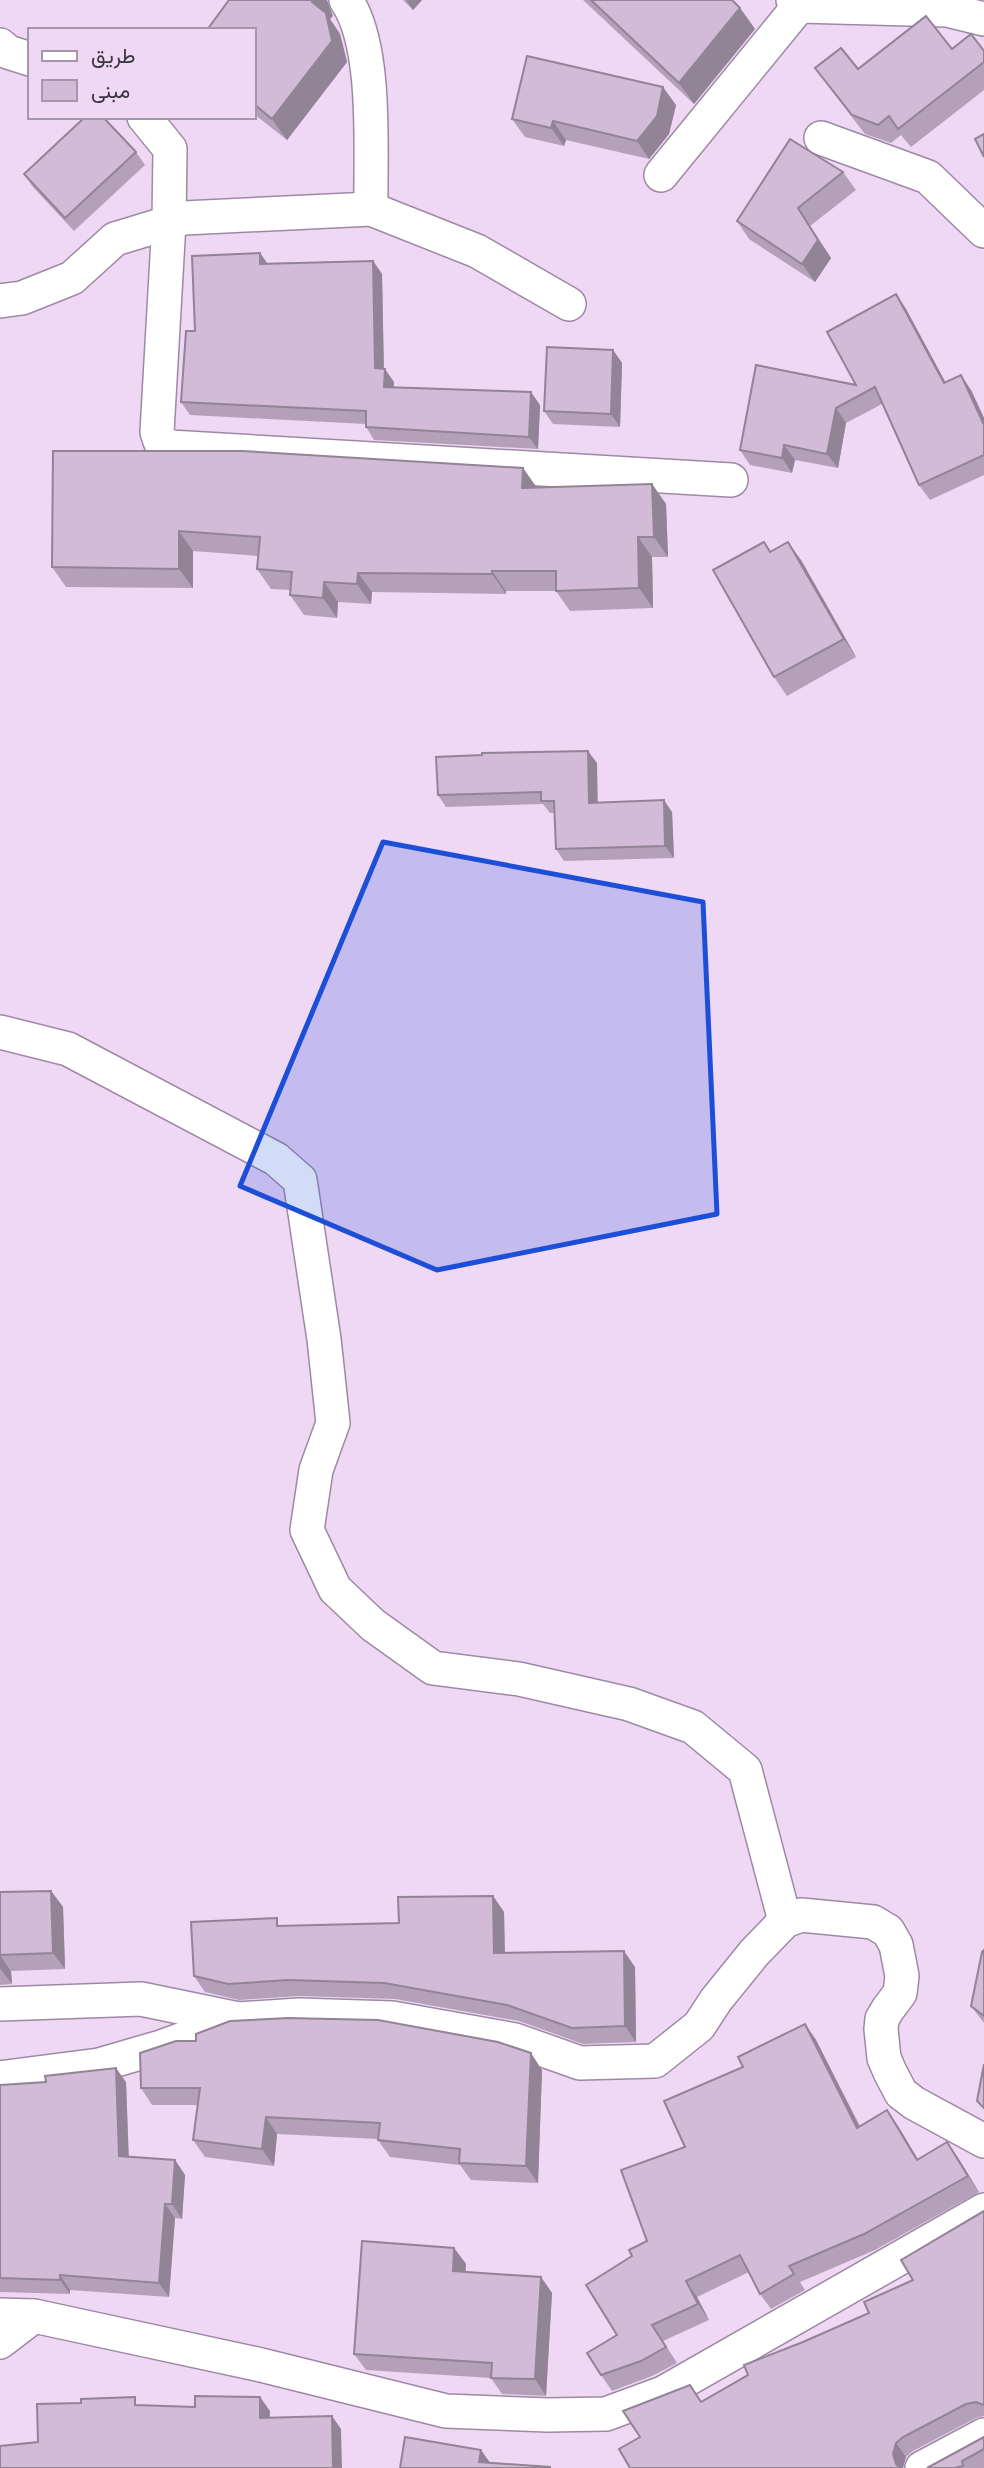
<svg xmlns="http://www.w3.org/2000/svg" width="984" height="2468" font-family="'Fira Sans',Vazirmatn,sans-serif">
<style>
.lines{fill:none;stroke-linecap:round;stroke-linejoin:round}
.minor-casing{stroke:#9e89a4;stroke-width:36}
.minor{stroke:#fff;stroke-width:33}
.wall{fill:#b4a1b9}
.shaded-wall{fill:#928396}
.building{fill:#d1bbd7;stroke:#928396;stroke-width:2}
.marked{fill:#1d4ed8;fill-opacity:0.2;stroke:#1d4ed8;stroke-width:5;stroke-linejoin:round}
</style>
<rect width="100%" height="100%" fill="#eed8f4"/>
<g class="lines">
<defs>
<g id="minor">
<path d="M346,0C378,46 370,153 371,209"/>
<path d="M793,0L799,6L947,10L984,19"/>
<path d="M0,45L8,52L30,59"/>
<path d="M144,117L170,149L169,222L157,432L160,441L170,447L731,480"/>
<path d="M821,138L928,177L984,231"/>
<path d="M661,175L799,6"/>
<path d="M0,301L22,298L72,278L115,239L184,218L371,209L477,251L569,304"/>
<path d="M0,1032L68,1049L276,1159L300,1180L324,1339L333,1423L316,1470L307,1530L335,1589L373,1625L433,1668L519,1679L629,1704L693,1727L745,1770L785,1921"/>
<path d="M0,2004L141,1999L238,2019L299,2015L392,2018L515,2040L580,2063L655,2061L699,2026L716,2000L754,1953L785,1921L801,1915L873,1922L888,1931L896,1945L902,1976L900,1993L888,2009L882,2019L881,2029L884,2058L890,2072L901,2093L914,2103L984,2141"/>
<path d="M0,2078L99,2065L161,2047L238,2019"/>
<path d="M0,2315L34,2316L261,2365L446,2411L548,2415L606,2414L663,2393L984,2210"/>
<path d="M0,2342L34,2316"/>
<path d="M922,2468L984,2435"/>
</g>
</defs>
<!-- minor casing -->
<use href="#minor" class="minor-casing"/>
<!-- minor -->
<use href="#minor" class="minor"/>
</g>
<!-- wall -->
<g class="wall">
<path d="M403,0H422L413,10Z"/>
<path d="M583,0H732L740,8L755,29L694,104Z"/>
<path d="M333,16L330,19L340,34L347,62L287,140L254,114V30Z"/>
<path d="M952,49L984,51V90L911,147L901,135L891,143L865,134L828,86L815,68L858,69Z"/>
<path d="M676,105L669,134L649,159L566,140L564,146L525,137L512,119Z"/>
<path d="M136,152L145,165L74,231L33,187L24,174Z"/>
<path d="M843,172L856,190L810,226L831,258L815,282L749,239L737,221Z"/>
<path d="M260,253L267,263L373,261L382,274L384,369L394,382V387L540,405L538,449L374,440L366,427V424L190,415L181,402L195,331Z"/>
<path d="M896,294L906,309L945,382L971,390L984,418V475L930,500L919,485L882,404L846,423L838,468L795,460L792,473L750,465L740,450L856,385Z"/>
<path d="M613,350L622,363L620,427L553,424L544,411Z"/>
<path d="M53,451L523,468L537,488L652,484L666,504L668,557H652L653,608L570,611L556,591H506V594L372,592L371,604L338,602L337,618L304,615L290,595L291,590L271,589L257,569L258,556L193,551V588L66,587L52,567Z"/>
<path d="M764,542L771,552L801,560L856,657L787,696L774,677Z"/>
<path d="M597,763V803L672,812L674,858L564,861L556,849L554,813H550L543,804L446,807L438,795Z"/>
<path d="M51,1891L63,1907L65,1969L11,1971L12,1984L0,1985V1892Z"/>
<path d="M493,1896L504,1912L505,1953L635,1967L636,2042L583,2044L519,2021L395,1999L299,1996L239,2000L205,1992L194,1976L282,1926L399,1923Z"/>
<path d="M984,1950V2023L971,2006Z"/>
<path d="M805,2024L816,2040L860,2126H898L918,2160L947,2142L958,2158L979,2192L875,2250L800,2282L805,2290L771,2309L760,2294L749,2272L697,2297L709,2320L663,2341L677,2363L652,2376L612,2391L601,2375L617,2335L632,2256L647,2241L685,2147L743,2067Z"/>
<path d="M542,2070L538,2183L471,2180L460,2165L390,2157L378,2140V2139L277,2134L274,2166L205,2157L193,2140L198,2105H152L141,2088Z"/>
<path d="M126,2082L129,2157L175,2160L185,2175L182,2219L175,2218L169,2297L70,2290V2294L0,2292V2085Z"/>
<path d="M984,2211V2416L976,2418L913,2451L906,2457L640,2437L803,2342L869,2313L913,2280Z"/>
<path d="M454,2248L466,2264L465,2272L541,2277L552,2293L546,2396L502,2394L491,2378L366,2370L354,2354Z"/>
<path d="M984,2437V2468H927Z"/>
</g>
<!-- shaded-wall -->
<g class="shaded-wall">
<path d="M314,0H327L333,16L330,19L340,34L347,62L287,140L272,119L312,2Z"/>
<path d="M406,0H422L413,10Z"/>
<path d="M740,8L755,29L694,104L679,83Z"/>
<path d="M663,87L676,105L669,134L649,159L637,141Z"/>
<path d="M553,121L566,140L564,146L551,128Z"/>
<path d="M798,208L831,258L815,282L802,264Z"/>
<path d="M260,253L269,266L260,264Z"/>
<path d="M373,261L382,274L384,381L375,368Z"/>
<path d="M896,294L906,309L954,398L944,383Z"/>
<path d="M613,350L622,363L620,427L611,414Z"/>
<path d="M385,369L394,382L393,400L384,387Z"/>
<path d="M961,375L971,390L984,418V425Z"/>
<path d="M531,392L540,405L538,449L529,437Z"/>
<path d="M836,408L846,423L838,468L827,454Z"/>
<path d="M784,445L795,460L792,473L782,458Z"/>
<path d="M523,468L537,488H522Z"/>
<path d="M652,484L666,504L668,557L654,537Z"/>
<path d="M179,531L193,551V588L179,569Z"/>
<path d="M638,537L652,557L653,608L639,588Z"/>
<path d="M788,542L801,560L856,657L844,639Z"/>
<path d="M492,571L506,591V594L492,574Z"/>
<path d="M358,573L372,592L371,604L357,584Z"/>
<path d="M324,582L338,602L337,618L323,598Z"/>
<path d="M588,751L597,763L598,815L589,803Z"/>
<path d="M664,800L672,812L674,858L665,846Z"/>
<path d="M51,1891L63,1907L65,1969L53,1953Z"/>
<path d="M493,1896L504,1912L505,1969L494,1953Z"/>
<path d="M624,1951L635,1967L636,2042L625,2026Z"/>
<path d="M0,1955L11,1971L12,1984L0,1968Z"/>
<path d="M805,2024L816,2040L868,2144L857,2128Z"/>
<path d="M531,2053L542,2070L538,2183L526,2166Z"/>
<path d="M116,2068L126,2082L129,2171L119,2156Z"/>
<path d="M887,2110L898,2126L928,2176L917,2160Z"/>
<path d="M266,2117L277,2134L274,2166L262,2149Z"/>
<path d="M947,2142L958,2158L979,2192L968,2176Z"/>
<path d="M175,2160L185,2175L182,2219L172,2204Z"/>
<path d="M165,2204L175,2218L169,2297L159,2283Z"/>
<path d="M454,2248L466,2264L464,2287L453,2271Z"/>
<path d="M60,2275L70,2290V2294L60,2280Z"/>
<path d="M541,2277L552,2293L546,2396L535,2379Z"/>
<path d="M686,2281L697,2297L709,2320L698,2304Z"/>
<path d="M260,2397L270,2411L269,2432L260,2418Z"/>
<path d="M332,2416L341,2429L342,2468H333Z"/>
<path d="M896,2443L906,2457L903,2468H899L896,2464L893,2454Z"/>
<path d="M481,2450L491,2464L479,2462Z"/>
</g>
<!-- building -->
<g class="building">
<path d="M229,0H314L312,2L326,13L332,41L272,119L254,104V30H207Z"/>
<path d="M591,0H732L740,8L679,83Z"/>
<path d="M926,16L952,49L971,34L984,51V62L898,129L889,116L878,125L852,115L815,68L841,48L858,69Z"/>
<path d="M527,56L663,87L657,116L637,141L553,121L551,128L512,119Z"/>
<path d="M85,117H103L136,152L65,218L24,174Z"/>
<path d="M984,134V157L975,139Z"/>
<path d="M790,139L843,172L798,208L818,240L802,264L737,221Z"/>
<path d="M260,253V264L373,261L375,368L385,369L384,387L531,392L529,437L366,427V411L181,402L186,331H195L192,256Z"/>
<path d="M896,294L944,383L961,375L984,425V455L919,485L875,387L836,408L827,454L784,445L782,458L740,450L756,365L856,385L827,332Z"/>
<path d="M547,347L613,350L611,414L544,411Z"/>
<path d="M53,451H242L523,468L522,488L652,484L654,537H638L639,588L556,591V571H492V574L358,573L357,584L324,582L323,598L290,595L292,572L257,569L260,537L179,531V569L52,567Z"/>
<path d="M764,542L770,552L788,542L844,639L774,677L713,570Z"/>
<path d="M588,751L589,803L664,800L665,846L556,849L554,801H541V792L438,795L436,757L482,755V753Z"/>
<path d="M51,1891L53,1953L0,1955V1892Z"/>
<path d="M493,1896L494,1953L624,1951L625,2026L572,2028L507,2005L384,1983L288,1980L228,1984L194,1976L191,1922L277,1918V1926L399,1923L398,1897Z"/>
<path d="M984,1950V2016L971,2006L982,1952Z"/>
<path d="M288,2018L378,2020L498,2042L531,2053L526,2166L459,2163L460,2149L378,2140L380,2123L266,2117L262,2149L193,2140L200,2088H141L140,2053L176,2041H196V2034L230,2021Z"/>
<path d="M805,2024L857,2128L887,2110L917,2160L947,2142L968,2176L864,2234L789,2266L794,2274L760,2294L740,2255L686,2281L698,2304L652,2325L666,2347L641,2361L601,2375L587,2353L617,2335L586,2285L632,2256L629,2250L647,2241L621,2170L685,2147L664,2101L743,2067L738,2057Z"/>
<path d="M984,2064V2108L977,2101Z"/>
<path d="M116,2068L119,2156L175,2160L172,2204H165L159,2283L60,2275V2280L0,2278V2085L46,2082L45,2076Z"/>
<path d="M984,2211V2405L976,2402L966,2404L903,2437L896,2443L893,2454L896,2464L900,2468H630L619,2449L640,2437L623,2411L690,2385L701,2402L748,2375L744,2365L803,2342L869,2313L864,2302L913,2280L901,2260Z"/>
<path d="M362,2241L454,2248L453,2271L541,2277L535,2379L491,2378L492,2363L354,2354Z"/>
<path d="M195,2396L260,2397V2418L332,2416L333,2468H0V2446L38,2442L37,2404L81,2403V2399L135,2397V2405L195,2407Z"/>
<path d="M405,2437L481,2450L479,2462L550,2467V2468H400Z"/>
<path d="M984,2437V2449L962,2461L963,2466L954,2468H927Z"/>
</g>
<!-- marked area -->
<path class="marked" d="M383,842L703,902L717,1214L437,1270L240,1186Z"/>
<!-- legend -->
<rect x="28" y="28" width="228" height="91" fill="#eed8f4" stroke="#a696ab" stroke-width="2"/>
<rect x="42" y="51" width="35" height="10" fill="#ffffff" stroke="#a696ab" stroke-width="2"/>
<text x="91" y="63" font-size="21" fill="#3a323d">طريق</text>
<rect x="42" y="80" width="35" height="21" fill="#d1bbd7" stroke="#a696ab" stroke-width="2"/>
<text x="91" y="98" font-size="21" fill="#3a323d">مبنى</text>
</svg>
